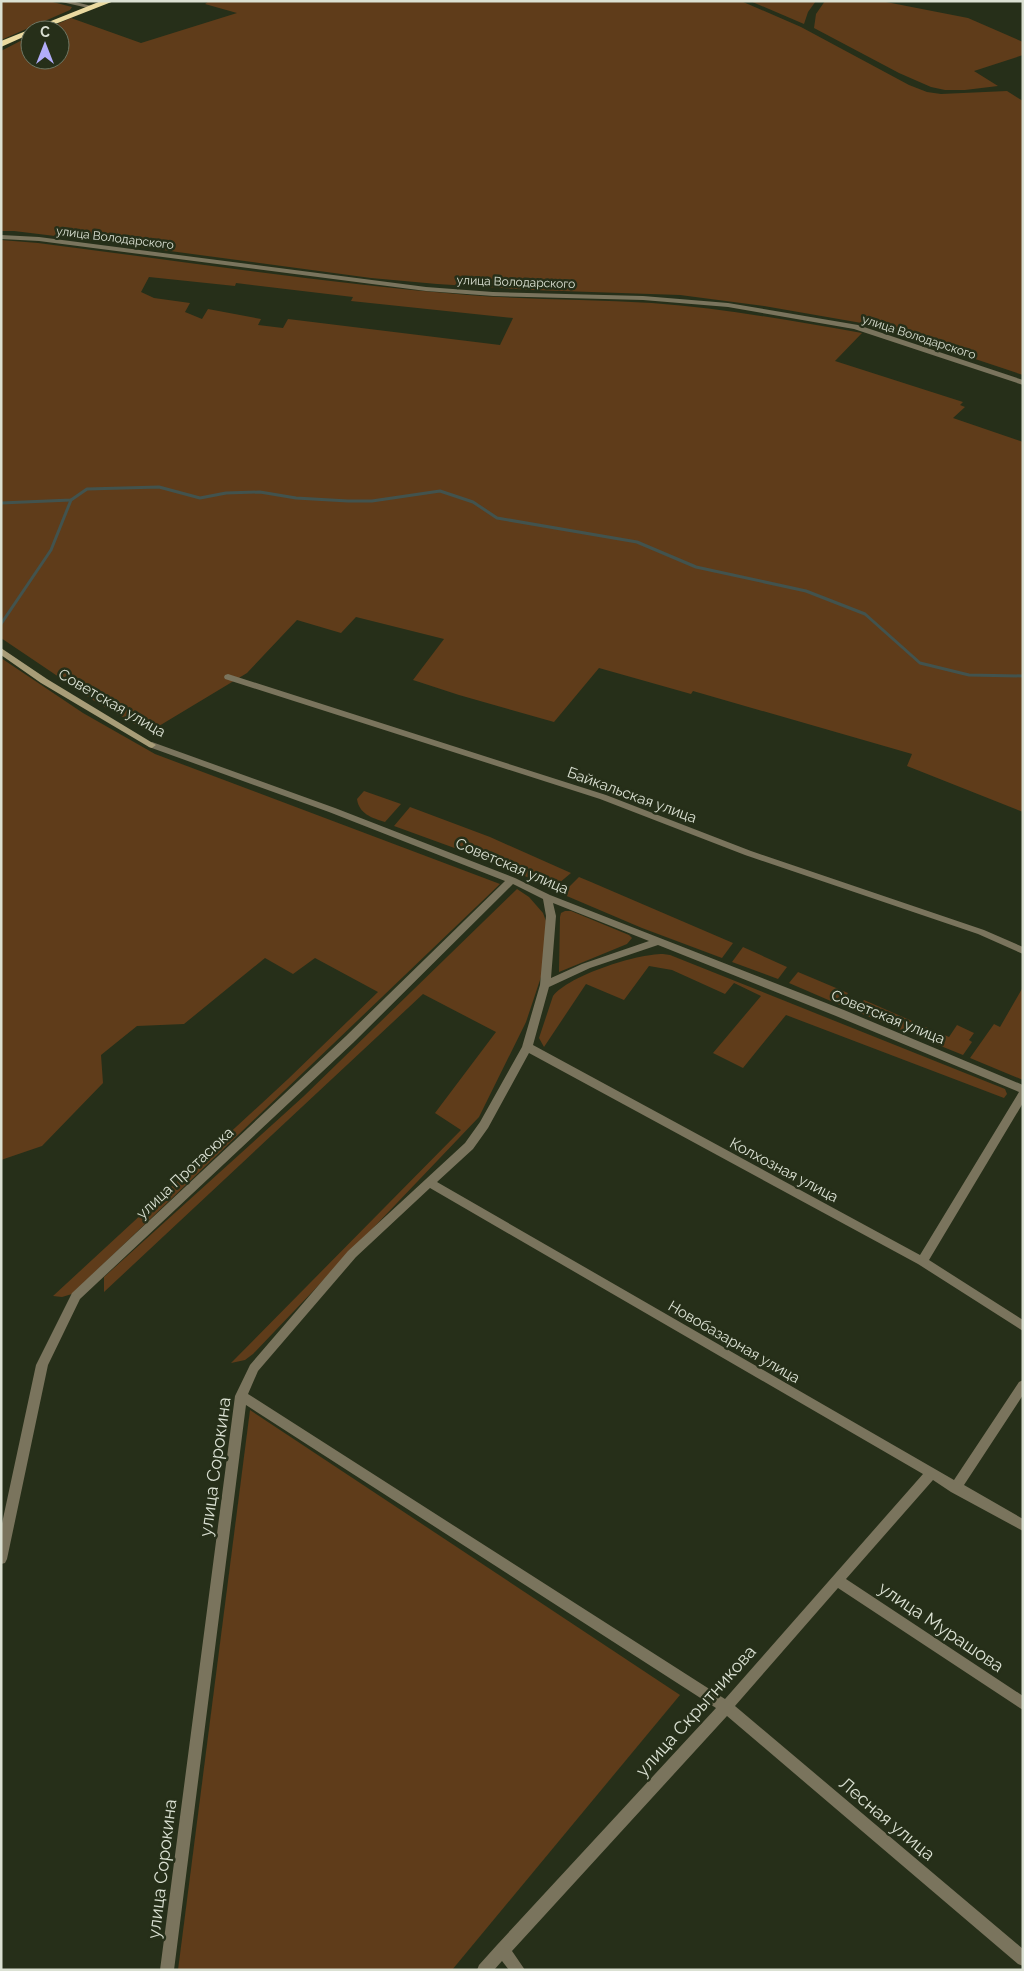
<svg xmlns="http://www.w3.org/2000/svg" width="1024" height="1971" font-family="Raleway,sans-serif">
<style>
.green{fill:#5f3c1a;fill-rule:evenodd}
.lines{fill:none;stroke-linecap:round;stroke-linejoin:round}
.stream{stroke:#42534e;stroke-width:3}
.street{fill:#7a745d;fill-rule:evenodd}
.secondary{fill:#a89d78;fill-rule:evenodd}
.highway{fill:#eadaa0;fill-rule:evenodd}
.labels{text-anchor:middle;stroke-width:5;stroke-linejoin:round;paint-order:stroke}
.far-street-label{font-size:12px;fill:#dbe1d3;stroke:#262f19}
.street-label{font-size:15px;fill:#dbe1d3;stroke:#262f19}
.near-street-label{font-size:18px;fill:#dbe1d3;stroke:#262f19}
</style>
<rect width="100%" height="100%" fill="#262f19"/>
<!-- green -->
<g class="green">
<path d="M1,1H49L72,7L70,10L1,40Z"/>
<path d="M209,1H741L801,27L909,85L927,92L941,94L1007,91L1023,101V375L873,325L764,306L680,295L532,290L437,284L371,278L88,240L14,231H1V51L30,36V60H60V30H44L71,18L141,43L237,13L205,4Z"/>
<path d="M750,1H816L808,12L804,24Z"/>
<path d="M825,1H881L968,18L1023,42V55L974,71L998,86L965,90H945L931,87L899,73L814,28L816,14Z"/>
<path d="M1,240L38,243C181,261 324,283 468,295C530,300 591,299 652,303C723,308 792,321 862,333L835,361L963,402L960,405L965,407L953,418L1023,442V812L907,766L912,754L693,691L691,694L599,668L554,722L459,695L413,680L444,639L356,617L341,633L297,620L247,673L149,732L96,702L1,638ZM149,277L235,286L236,283L353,297L351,301L513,318L500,345L288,319L283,328L258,325L261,319L208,309L202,319L185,312L190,303L154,298L141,292Z"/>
<path d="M1,658L83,713L155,754L500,884L72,1294L62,1297L53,1296L288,1079L378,992L315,958L293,974L265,958L184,1024L137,1026L101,1055L103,1083L42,1146L1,1160Z"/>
<path d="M364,791L401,804L385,822C372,818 359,814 357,799Z"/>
<path d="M410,807L490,837L571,873L552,889L504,866L394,826Z"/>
<path d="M579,877L591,882L733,943L722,958L642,928L562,894Z"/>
<path d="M517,889L529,897L543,913L546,921L543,971L526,1022L479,1117L253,1354L245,1360L231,1363L461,1130L435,1113L496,1032L423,994L104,1292V1277L304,1096Z"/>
<path d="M565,911H571L629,935L632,938L627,944L559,972L560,917L561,913Z"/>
<path d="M743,947L787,967L778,979L732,962Z"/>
<path d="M663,954L670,955L1005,1089L1007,1094L1004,1098L786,1015L743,1068L713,1053L761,996L734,983L725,994L672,970L649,966L624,1000L586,984L544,1047L539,1038L553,996C570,975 636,954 663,954Z"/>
<path d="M798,972L848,993L840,1005L789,983Z"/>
<path d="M1023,987V1080L970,1058L994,1024L1000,1027Z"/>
<path d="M864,1000L912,1021L904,1031L855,1011Z"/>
<path d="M957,1025L974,1033L969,1040L972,1042L963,1055L916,1036L923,1026L949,1037Z"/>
<path d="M250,1410L680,1695L452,1970H178Z"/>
</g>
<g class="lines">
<!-- stream -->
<g class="stream">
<path d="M1,503L71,500L87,489L159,487L200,498L226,493L260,492L296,498L348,501H372L440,491L473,502L497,518L637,542L696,567L806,591L865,614L920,663L969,675L1023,676"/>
<path d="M1,624L51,550L71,500"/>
</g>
<!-- street -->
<g class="street">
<path d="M57,1H71L96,7L93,9Z"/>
<path d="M1,235L39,237L426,287L493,292L643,296L728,303L858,325L1023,380V385L854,329L728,307L643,300L493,296L426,291L39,241L1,239Z"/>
<path d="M228,674L606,795L751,851L984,930L1023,947V954L978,934L745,855L600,799L225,679L224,677L225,675Z"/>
<path d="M152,742L335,808L515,878L550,895L844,1010L1023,1085V1103L929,1260L1023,1320V1331L918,1264L529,1053L488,1128L473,1149L437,1182L954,1480L1019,1382L1023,1380V1395L964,1485L1023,1519V1531L951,1492L933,1480L846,1579L1023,1696V1710L838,1588L735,1706L1023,1949V1966L1018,1964L727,1716L512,1951L525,1970H509L502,1961L494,1970H477L479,1965L497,1945L716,1708L246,1405L174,1970H160L235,1396L250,1365L348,1251L465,1143L480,1122L522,1047L540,985L546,916L543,899L513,884L354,1042L80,1299L48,1365L7,1559L5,1563L1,1564V1528L36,1365L72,1293L346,1036L505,881L329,812L149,747L148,745ZM553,903L649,941L582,964L551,978L556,916ZM658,945L836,1016L1019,1092L920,1255L533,1045L549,987L590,968ZM430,1188L923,1474L725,1699L248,1394L258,1371L356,1257Z"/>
</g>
<!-- secondary -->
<path class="secondary" d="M1,648L47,679L156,745L152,748L149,747L41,683L1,655Z"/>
<!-- highway -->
<path class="highway" d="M101,1H114L40,30H30V34L1,47V41Z"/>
</g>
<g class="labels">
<!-- far-street labels -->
<g class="far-street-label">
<text transform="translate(115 238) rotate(7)" y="4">улица Володарского</text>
<text transform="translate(516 282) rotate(2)" y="4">улица Володарского</text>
<text transform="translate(919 337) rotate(18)" y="4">улица Володарского</text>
</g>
<!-- street labels -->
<g class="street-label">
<text transform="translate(112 703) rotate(30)" y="5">Советская улица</text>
<text transform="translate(632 795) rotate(20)" y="5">Байкальская улица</text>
<text transform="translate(512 866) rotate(23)" y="5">Советская улица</text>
<text transform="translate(888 1017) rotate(22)" y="5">Советская улица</text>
<text transform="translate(784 1170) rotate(28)" y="5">Колхозная улица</text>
<text transform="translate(185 1173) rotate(-43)" y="5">улица Протасюка</text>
<text transform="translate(734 1342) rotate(30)" y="5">Новобазарная улица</text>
</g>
<!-- near-street labels -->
<g class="near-street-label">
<text transform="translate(215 1467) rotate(-82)" y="6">улица Сорокина</text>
<text transform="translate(941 1627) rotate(34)" y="6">улица Мурашова</text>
<text transform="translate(696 1711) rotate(-48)" y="6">улица Скрытникова</text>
<text transform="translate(887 1819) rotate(40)" y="6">Лесная улица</text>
<text transform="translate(162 1869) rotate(-83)" y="6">улица Сорокина</text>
</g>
</g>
<!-- border -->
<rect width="1024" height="1971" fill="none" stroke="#dbe1d3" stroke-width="5"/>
<!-- north arrow -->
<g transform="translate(45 45)"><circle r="24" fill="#262f19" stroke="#6e7663"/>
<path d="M0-4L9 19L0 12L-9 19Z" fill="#b2adf9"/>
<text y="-8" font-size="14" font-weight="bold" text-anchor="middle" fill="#dbe1d3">С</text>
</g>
</svg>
